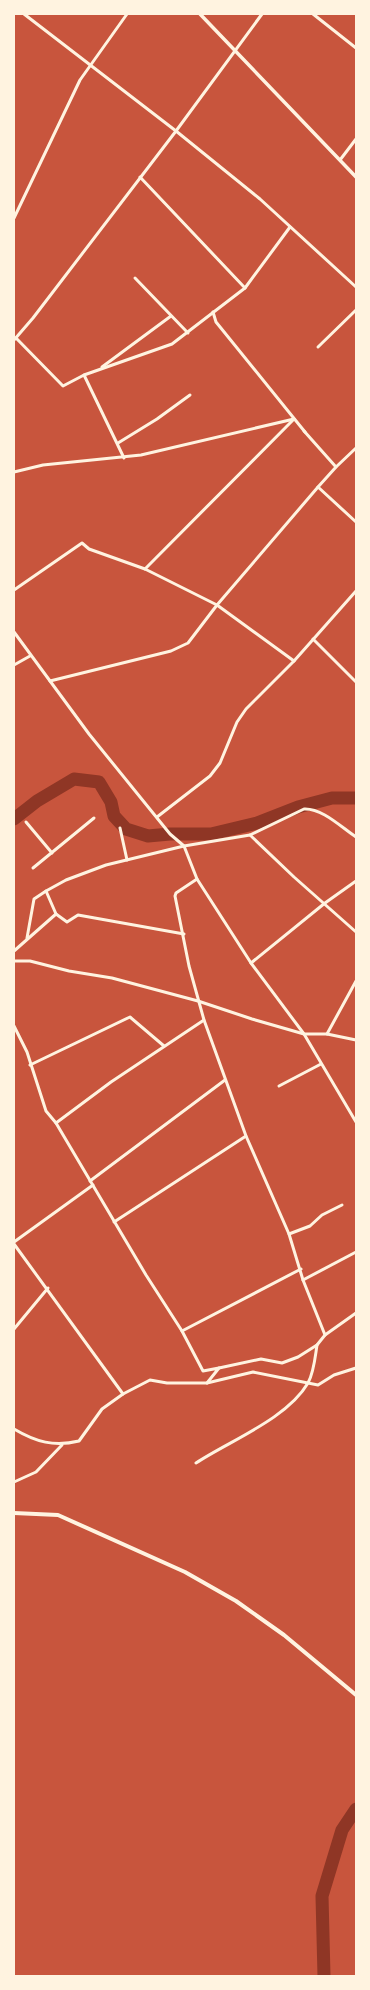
<svg xmlns="http://www.w3.org/2000/svg" width="370" height="1990" font-family="'IBM Plex Sans',sans-serif">
<style>
.lines{fill:none;stroke-linecap:round;stroke-linejoin:round}
.river{stroke:#8f3625;stroke-width:13}
.minor{stroke:#fff3e0;stroke-width:3}
.tertiary{stroke:#fff3e0;stroke-width:3.5}
.secondary{stroke:#fff3e0;stroke-width:4}
</style>
<rect width="100%" height="100%" fill="#c8553d"/>
<g class="lines">
<!-- river -->
<g class="river">
<path d="M14,819L37,801L74,779L99,782L111,802L114,816L126,829L148,836L170,834H211L257,823L298,807L332,798H356"/>
<path d="M324,1976L322,1896L342,1830L356,1809"/>
</g>
<!-- minor -->
<g class="minor">
<path d="M24,14L176,131L260,199L356,287"/>
<path d="M313,14L356,48"/>
<path d="M340,160L356,139"/>
<path d="M14,218L80,80L127,14"/>
<path d="M135,278L188,333"/>
<path d="M245,288L290,227"/>
<path d="M213,312L216,322L305,432"/>
<path d="M16,338L63,386L84,375L172,344L245,288L140,177"/>
<path d="M14,340L33,318L176,131L262,14"/>
<path d="M318,347L356,310"/>
<path d="M102,367L171,316"/>
<path d="M84,375L124,458"/>
<path d="M304,431L336,467"/>
<path d="M118,443L157,419L190,395"/>
<path d="M14,472L43,465L141,455L294,419"/>
<path d="M318,487L356,522"/>
<path d="M145,569L294,419"/>
<path d="M14,590L82,543L89,549L145,569L217,605L294,661"/>
<path d="M14,632L89,734L170,834L184,846L197,879L251,963L304,1034L356,1122"/>
<path d="M313,639L356,682"/>
<path d="M14,665L30,656"/>
<path d="M50,681L171,651L188,643L217,605L318,487L336,467L356,448"/>
<path d="M157,817L210,776L220,763L237,722L246,709L294,661L356,591"/>
<path d="M26,822L52,853"/>
<path d="M120,828L127,860"/>
<path d="M250,835L294,877L356,932"/>
<path d="M33,868L94,818"/>
<path d="M197,879L176,893L175,896L189,966L204,1020L246,1136L289,1234L303,1280L325,1335L356,1313"/>
<path d="M56,914L46,891L66,880L106,865L184,846L250,835L304,809C322,808 341,827 356,837"/>
<path d="M27,938L34,899L46,891"/>
<path d="M14,951L56,914L67,922L78,915L184,934"/>
<path d="M14,961H30L69,971L112,978L198,1001L252,1019L304,1034H327L356,1040"/>
<path d="M251,963L325,903L356,881"/>
<path d="M14,1026L27,1052L46,1111L56,1123L146,1275L182,1331L203,1371L219,1368L207,1383"/>
<path d="M327,1034L356,981"/>
<path d="M30,1065L130,1017L164,1046"/>
<path d="M279,1086L321,1064"/>
<path d="M56,1123L111,1082L204,1020"/>
<path d="M90,1181L225,1080"/>
<path d="M114,1222L246,1136"/>
<path d="M289,1234L310,1226L322,1215L342,1205"/>
<path d="M14,1242L93,1185"/>
<path d="M14,1244L123,1394"/>
<path d="M303,1280L356,1252"/>
<path d="M14,1329L48,1288"/>
<path d="M182,1331L301,1269"/>
<path d="M219,1368L261,1359L282,1363L298,1357L317,1345L325,1335"/>
<path d="M14,1429C36,1442 54,1447 79,1441L102,1409L123,1394L150,1380L167,1383H207L253,1372L318,1385L334,1375L356,1368"/>
<path d="M196,1463C229,1441 287,1419 308,1383C314,1372 315,1358 317,1345"/>
<path d="M14,1482L36,1472L62,1445"/>
</g>
<!-- tertiary -->
<path class="tertiary" d="M200,14L356,177"/>
<!-- secondary -->
<path class="secondary" d="M14,1513L58,1515L185,1572L236,1601L284,1635L356,1695"/>
</g>
<!-- border -->
<rect width="370" height="1990" fill="none" stroke="#fff3e0" stroke-width="30"/>
</svg>
